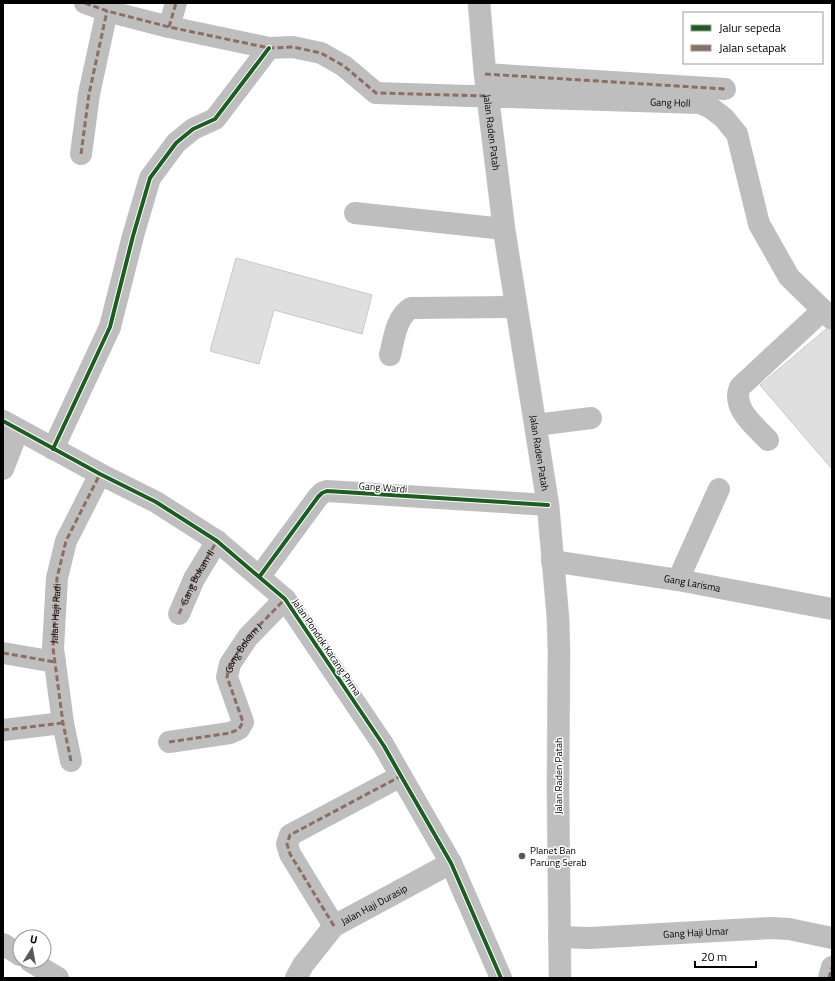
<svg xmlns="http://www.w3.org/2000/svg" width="835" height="981" font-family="'Titillium Web',sans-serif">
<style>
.building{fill:#dfdfdf;stroke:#c7c7c7}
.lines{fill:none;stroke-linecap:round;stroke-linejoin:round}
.major-casing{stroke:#dbdbdb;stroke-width:23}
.minor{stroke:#bebebe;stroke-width:22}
.major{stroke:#bebebe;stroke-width:22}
.quiet{stroke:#8d6e63;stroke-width:3;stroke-dasharray:6 3;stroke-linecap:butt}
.cycleway-casing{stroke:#fff;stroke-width:6}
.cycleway{stroke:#1b5e20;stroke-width:4}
.poi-dot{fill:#595959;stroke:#fff;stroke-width:1.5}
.labels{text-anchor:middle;stroke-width:3;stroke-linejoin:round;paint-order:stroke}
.street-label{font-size:10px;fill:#000;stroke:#fff}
.poi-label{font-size:10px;fill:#000;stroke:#fff;text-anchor:start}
</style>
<rect width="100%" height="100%" fill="#fff"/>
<!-- building -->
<g class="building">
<path d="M236,258L372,295L362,334L274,310L259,364L210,351Z"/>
<path d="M832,324V469L760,385Z"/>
</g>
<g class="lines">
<defs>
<g id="major">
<path id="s6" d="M479,3L485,74L504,229L548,505L558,618L559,651L558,788L560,978"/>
</g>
</defs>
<!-- major casing -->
<use href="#major" class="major-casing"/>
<!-- minor -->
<g class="minor">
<path id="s1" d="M85,3L107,11L169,27L269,48L293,47L321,53L344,66L376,93L700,103L711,108L724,118L737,134L759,224L789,277L832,319"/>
<path d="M169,27L176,3"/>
<path d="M485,74L725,89"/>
<path d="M81,154L89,94L107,11"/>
<path d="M355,213L504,229"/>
<path d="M390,355C394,339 396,317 411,308L516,307"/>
<path d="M3,421L100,474L156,502L217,541L285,599L384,746L401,776L451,863L501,978"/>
<path d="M536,425L591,418"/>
<path d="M768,440C755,426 731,408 740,387L823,310"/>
<path d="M53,449L110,327L133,236L150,178L176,143L193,129L215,119L269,48"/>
<path d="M3,469L18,430"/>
<path id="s2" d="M552,561L678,580L832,609"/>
<path d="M260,576L318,497L322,493L327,491L548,505"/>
<path d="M678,580L719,489"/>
<path id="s3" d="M179,614L194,579L217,541"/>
<path d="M3,653L55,662"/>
<path d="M3,730L63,723"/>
<path d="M169,742L230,733L239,729L243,722L227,677L230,664L248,637L285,599"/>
<path d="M71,761L63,723L53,648L57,578L66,541L100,474"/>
<path d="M334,926L290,854L287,844L290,835L401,776"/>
<path id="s4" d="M559,937L589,938L771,928L789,929L832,938"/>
<path d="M3,944L20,955"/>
<path d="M30,961L58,978"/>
<path id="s5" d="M296,978L303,965L334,926L451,863"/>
<path d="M829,978L832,967"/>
</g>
<!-- major -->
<use href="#major" class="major"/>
<!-- quiet -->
<g class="quiet">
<path d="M85,3L107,11L169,27L269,48L293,47L321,53L344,66L376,93L487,96"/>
<path d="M169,27L176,3"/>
<path d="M485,74L725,89"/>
<path d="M81,154L89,94L107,11"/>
<path d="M179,614L194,579L217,541"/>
<path d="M3,653L55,662"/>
<path d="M3,730L63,723"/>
<path id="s7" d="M169,742L230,733L239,729L243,722L227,677L230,664L248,637L285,599"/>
<path id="s8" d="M71,761L63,723L53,648L57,578L66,541L100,474"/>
<path d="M334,926L290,854L287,844L290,835L401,776"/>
<path d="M829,978L832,967"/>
</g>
<defs>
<g id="cycleway">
<path d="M3,421L100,474L156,502L217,541L285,599L384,746L401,776L451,863L501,978"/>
<path d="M53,449L110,327L133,236L150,178L176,143L193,129L215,119L269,48"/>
<path d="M260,576L318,497L322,493L327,491L548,505"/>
</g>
</defs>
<!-- cycleway casing -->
<use href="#cycleway" class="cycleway-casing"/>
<!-- cycleway -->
<use href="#cycleway" class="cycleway"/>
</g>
<!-- markers -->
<circle class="poi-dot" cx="522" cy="856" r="4"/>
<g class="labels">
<!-- street labels -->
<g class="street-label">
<text dy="4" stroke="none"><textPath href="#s1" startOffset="605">Gang Holl</textPath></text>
<text dy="4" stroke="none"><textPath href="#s6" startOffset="130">Jalan Raden Patah</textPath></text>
<text dy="4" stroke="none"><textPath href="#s6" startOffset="454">Jalan Raden Patah</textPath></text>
<text transform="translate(383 487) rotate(4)" y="4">Gang Wardi</text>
<text dy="4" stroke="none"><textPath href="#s3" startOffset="41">Gang Bokam II</textPath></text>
<text dy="4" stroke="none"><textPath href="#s2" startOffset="142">Gang Larisma</textPath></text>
<text dy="4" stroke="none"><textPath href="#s8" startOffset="149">Jalan Haji Radi</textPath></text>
<text transform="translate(327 647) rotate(56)" y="4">Jalan Pondok Kacang Prima</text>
<text dy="4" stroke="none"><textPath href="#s7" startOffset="161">Gang Bokam I</textPath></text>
<text transform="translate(558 776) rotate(-90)" y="4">Jalan Raden Patah</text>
<text dy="4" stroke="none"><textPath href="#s5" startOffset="110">Jalan Haji Durasip</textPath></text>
<text dy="4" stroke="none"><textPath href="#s4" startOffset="137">Gang Haji Umar</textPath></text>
</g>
<!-- poi labels -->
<g class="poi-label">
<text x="530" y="854">Planet Ban<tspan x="530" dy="12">Parung Serab</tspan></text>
</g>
</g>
<!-- border -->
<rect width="835" height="981" fill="none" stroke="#000000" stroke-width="8"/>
<!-- legend -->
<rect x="683" y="12" width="140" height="52" fill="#ffffff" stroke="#999999"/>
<rect x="691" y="25" width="20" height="6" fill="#1b5e20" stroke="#999999"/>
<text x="719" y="32" font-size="12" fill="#000000">Jalur sepeda</text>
<rect x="691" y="45" width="20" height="6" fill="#8d6e63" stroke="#999999"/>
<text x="719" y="52" font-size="12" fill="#000000">Jalan setapak</text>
<!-- north arrow -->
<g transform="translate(32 949) rotate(11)"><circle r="19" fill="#ffffff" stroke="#999999"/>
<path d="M0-3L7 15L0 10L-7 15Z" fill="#595959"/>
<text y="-6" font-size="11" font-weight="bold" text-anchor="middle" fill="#000000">U</text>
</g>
<!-- scale -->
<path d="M695 961v6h61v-6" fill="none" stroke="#000000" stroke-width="2"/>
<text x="701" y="961" font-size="12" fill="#000000" stroke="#ffffff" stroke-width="3" paint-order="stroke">20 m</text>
</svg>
